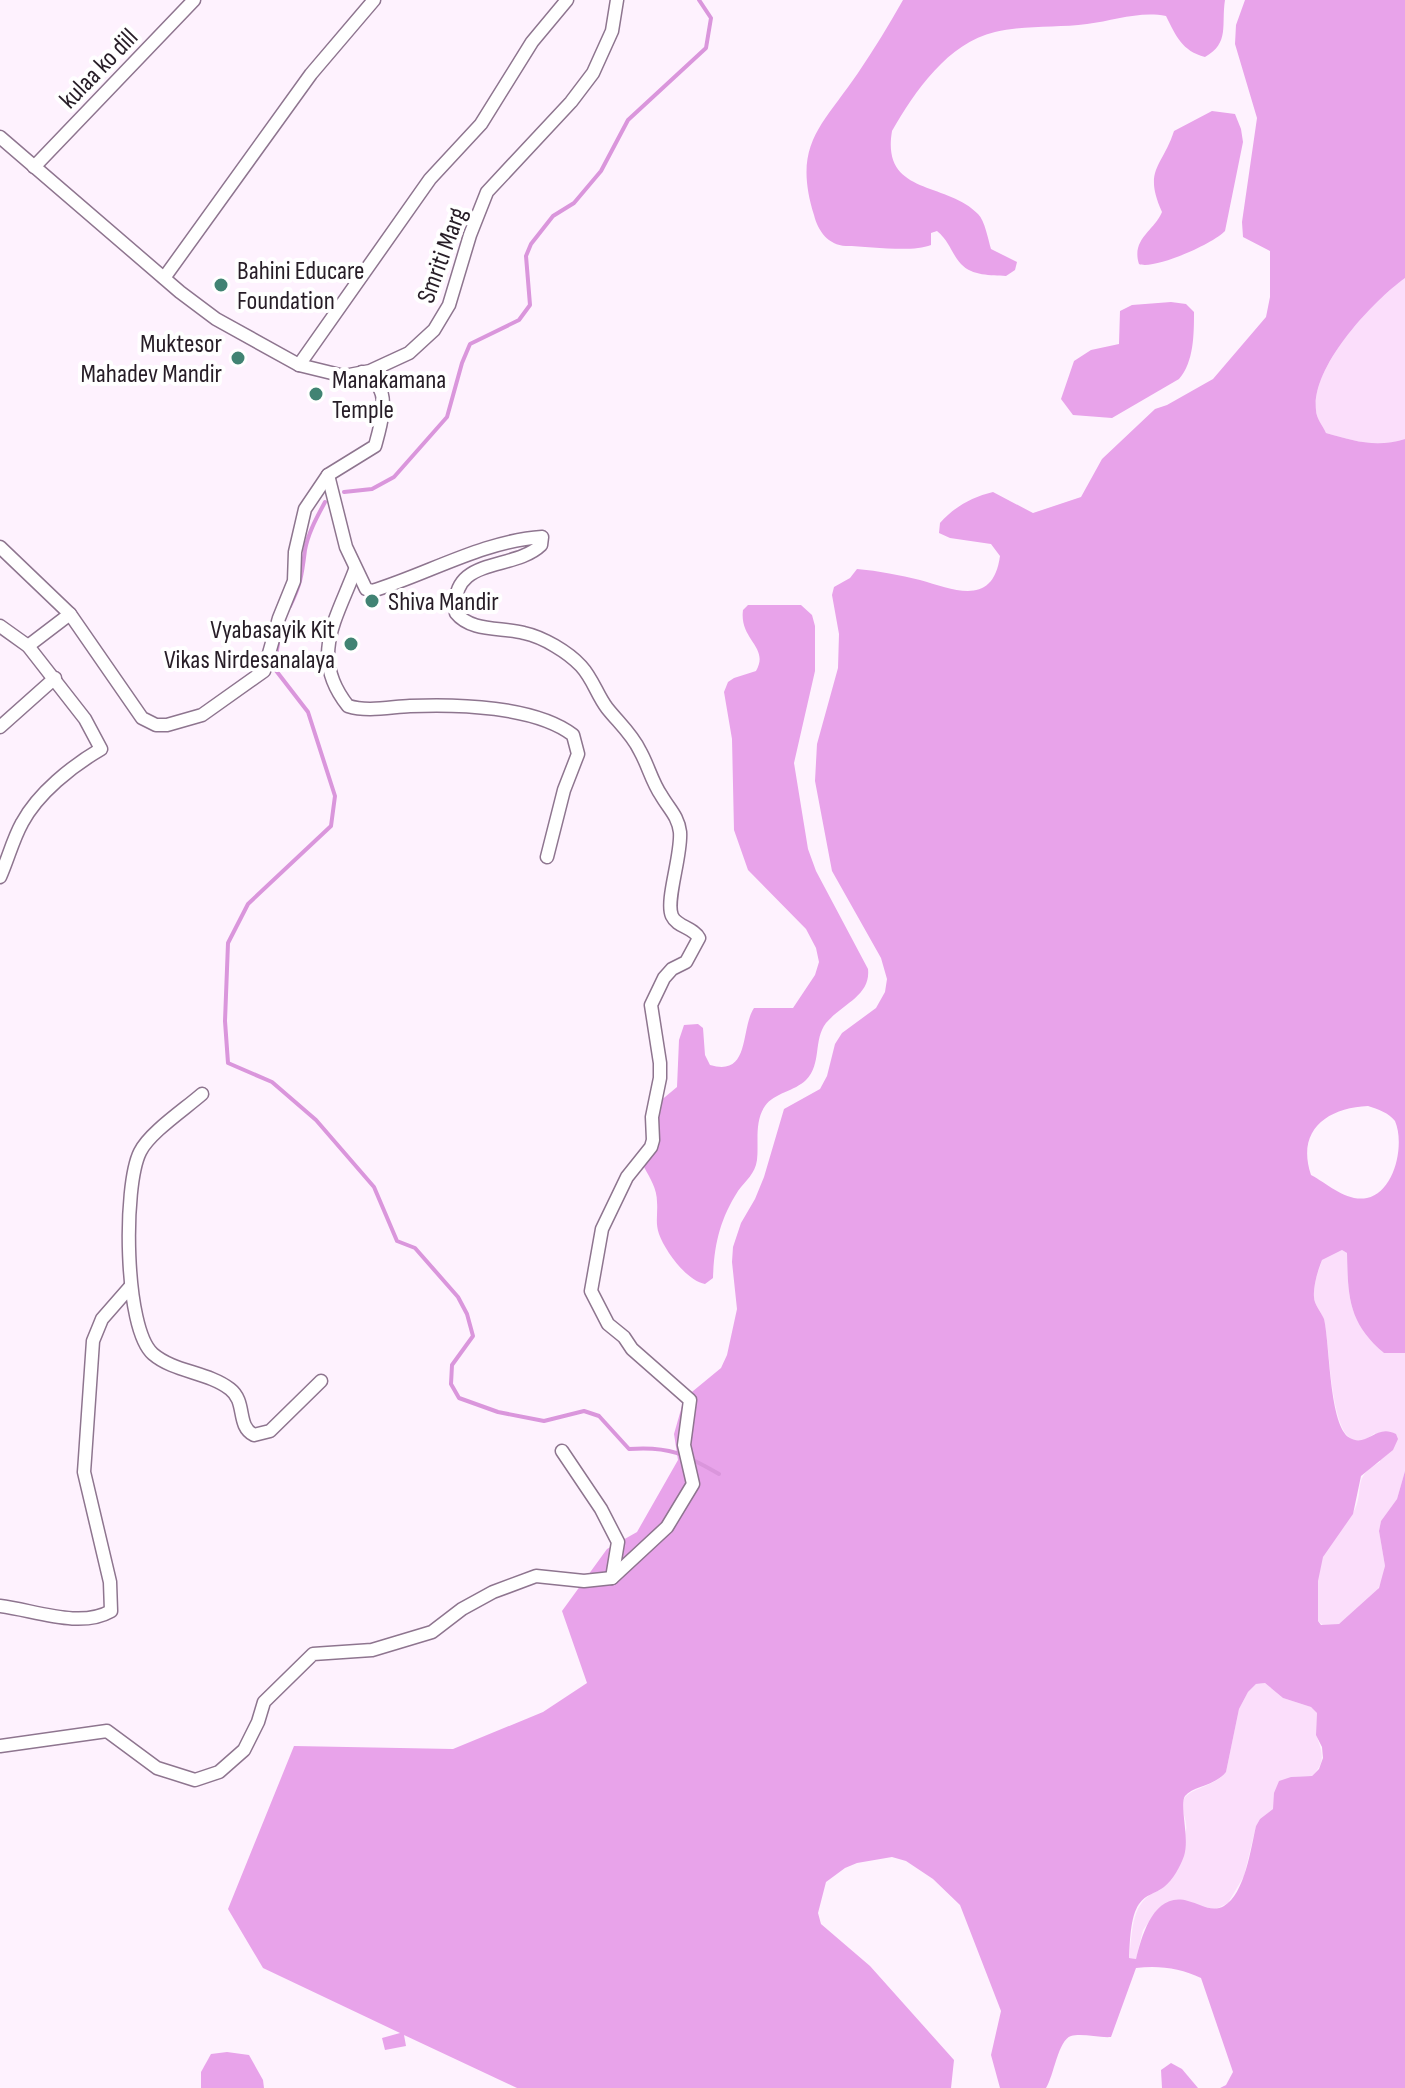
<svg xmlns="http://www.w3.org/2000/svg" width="1405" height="2088" font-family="'Sofia Sans Condensed',sans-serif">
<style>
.green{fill:#fbdefb}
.forest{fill:#e8a3ea;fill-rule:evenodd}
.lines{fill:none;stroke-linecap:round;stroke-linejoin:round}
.stream{stroke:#da96dc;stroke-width:4}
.street-casing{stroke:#8e758f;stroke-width:15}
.street{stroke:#fff;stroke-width:12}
.poi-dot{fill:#418373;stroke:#fff;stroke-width:3}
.labels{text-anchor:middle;stroke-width:8;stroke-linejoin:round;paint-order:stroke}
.street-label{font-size:26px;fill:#271d27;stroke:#fff}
.poi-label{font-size:26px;fill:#271d27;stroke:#fff;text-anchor:start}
</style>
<rect width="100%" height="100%" fill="#fef2fe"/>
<!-- green -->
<g class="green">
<path d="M1405,278V439C1376,448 1354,441 1326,433C1323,426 1316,418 1316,410C1311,367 1372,302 1405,278Z"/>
<path d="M1342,1250L1347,1253C1348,1296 1348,1323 1384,1353H1405V1471L1397,1499L1381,1521L1379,1531L1385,1566L1383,1578L1376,1593L1339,1624L1325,1627L1318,1621C1318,1597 1314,1569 1327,1548C1334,1536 1346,1526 1353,1513C1366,1490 1350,1478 1380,1462L1375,1433C1368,1438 1361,1444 1352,1439C1330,1429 1330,1344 1324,1320C1322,1312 1314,1305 1314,1297C1312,1286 1319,1270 1322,1260Z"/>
<path d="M1265,1683L1283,1698L1311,1707L1317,1713C1317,1721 1316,1732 1318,1740C1323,1755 1325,1763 1312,1776L1291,1777L1273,1809L1260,1819L1256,1826L1244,1876L1228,1903L1216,1909L1202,1907L1158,1909L1143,1930L1136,1959L1129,1958C1133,1931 1130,1900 1160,1890C1168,1873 1183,1847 1186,1830C1188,1820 1179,1809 1184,1799C1190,1788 1216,1786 1226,1772L1239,1709L1248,1692L1256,1684Z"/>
</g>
<!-- forest -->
<g class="forest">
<path d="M903,0H1225C1221,25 1230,43 1205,57C1182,51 1176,36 1166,16C1138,11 1114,21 1087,24C1057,28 1024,25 995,32C948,43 915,91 892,131C881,196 946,181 978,214C985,221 988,239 991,249L1017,262L1015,270L1006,276C991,275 972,276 961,264C951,253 950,242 937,231L931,233V245C911,253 869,246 846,246C828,245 818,231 814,215C792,144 822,126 858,73C874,49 889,25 903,0Z"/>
<path d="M1245,0H1405V278C1372,302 1311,367 1316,410C1316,418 1323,426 1326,433C1354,441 1376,448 1405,439V1353H1384C1348,1323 1348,1296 1347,1253L1342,1250L1322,1260C1318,1270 1313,1286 1314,1297C1314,1304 1321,1312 1324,1319C1330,1344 1329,1427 1350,1438C1367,1448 1376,1423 1396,1434L1398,1439L1393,1450L1361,1476L1353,1514L1323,1557L1318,1581V1621L1321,1625L1339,1624L1379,1588L1385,1566L1379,1531L1381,1521L1397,1499L1405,1471V2088H1220L1226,2085L1233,2072L1201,1978C1181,1968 1158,1965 1136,1968L1111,2037C1099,2038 1082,2033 1071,2036C1058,2040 1054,2076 1046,2088H1000L991,2055L1001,2011L960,1905L933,1879L906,1861L892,1857L857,1863L845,1868L826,1882L818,1913L821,1924L870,1966L954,2060L951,2088H517L404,2035L406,2046L385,2050L382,2038L400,2033L263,1968L228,1909L294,1746L453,1749L543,1712L587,1683L562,1611L607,1549L637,1532L678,1460L674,1434L682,1406L687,1396L721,1368L727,1355L737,1309L732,1262L733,1247L741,1223L755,1199L764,1177L784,1109L820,1089L827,1076L835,1044L842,1033L876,1008L885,992L887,979L881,958L832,871L815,781L817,744L838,668L839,634L832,595L834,587L850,578L857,569C879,571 900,575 920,580C955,590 993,607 1000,556L991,544L950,538L939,533L940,523C954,507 972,497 993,492L1033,513L1081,497L1102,459L1155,409L1167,405L1213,379L1266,317L1270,297V251L1243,237L1242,222L1257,118L1235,44L1236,25ZM1368,1106C1378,1109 1389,1113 1395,1121C1405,1144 1395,1192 1367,1198C1346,1202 1328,1184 1311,1175C1296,1130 1327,1108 1368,1106ZM1265,1683L1283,1698L1311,1707L1317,1713L1316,1735L1322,1747L1323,1758L1319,1769L1312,1776L1291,1777L1279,1781L1274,1793L1273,1809L1260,1819L1256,1826C1251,1847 1245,1894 1224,1906C1212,1913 1200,1904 1188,1901C1154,1891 1142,1935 1136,1959L1129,1958C1130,1943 1130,1917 1139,1904C1146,1894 1155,1894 1164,1887C1173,1880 1180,1867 1184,1856C1190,1838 1179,1805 1185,1796C1193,1786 1215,1786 1226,1772L1239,1709L1248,1692L1256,1684Z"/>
<path d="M1212,111L1235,114L1241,129L1243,142L1225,231C1213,244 1154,270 1139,264C1131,239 1154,231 1162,212C1143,169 1162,168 1174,131Z"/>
<path d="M1171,302L1186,304L1194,312C1194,334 1194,362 1179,379L1112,418L1073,415L1061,399L1074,361L1091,350L1119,344L1120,311L1132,305Z"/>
<path d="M748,605H801L812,615L815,626V671L794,763L808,849L816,871L868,969C871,996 842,1004 826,1023C813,1040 822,1064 806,1080C795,1091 774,1093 765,1106C754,1122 759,1143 757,1160C755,1174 746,1180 738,1191C720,1219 714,1245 713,1278L705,1284C687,1281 665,1251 659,1234C655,1223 658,1213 657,1202C657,1189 650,1178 644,1167L659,1102L677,1087L679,1040L684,1025L698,1024L703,1028L705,1055L710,1065C751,1077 740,1029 754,1008H793L815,975L819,962L816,948L806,929L748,870L734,830L732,739L724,692L728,682L734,678L756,671C770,647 739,640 743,610Z"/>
<path d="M227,2052L249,2055L263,2080L264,2088H201V2072L211,2054Z"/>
<path d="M1171,2063L1182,2069L1198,2088H1162L1161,2070Z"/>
</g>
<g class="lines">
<!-- stream -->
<g class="stream">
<path d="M344,492L372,489L394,477L447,417L462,363L470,344L519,320L530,305L526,256L531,244L553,216L574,203L601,171L628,120L706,48L711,18L699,0"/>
<path d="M290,606C301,584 302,574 305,550C308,533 317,517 325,502"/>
<path d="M278,644L274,668L308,712L335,796L331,826L248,904L228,943L225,1021L228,1063L272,1082L316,1120L374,1187L397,1241L415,1248L458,1297L467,1314L473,1336L452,1365L451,1384L459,1398L498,1412L544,1421L584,1411L599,1416L629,1449C670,1446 684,1454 719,1474"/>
</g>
<defs>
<g id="street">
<path d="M0,137L180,292L216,319L299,365L344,376L370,371L409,353L434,330L449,305L470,235L487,192L571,102L593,73L612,31L617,0"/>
<path d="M34,167L194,0"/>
<path d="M164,278L311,74L374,0"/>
<path d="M299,365L430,179L481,124L532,42L567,0"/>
<path d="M0,547L70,614L142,718L156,725H167L202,715L264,671L279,618L294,581L295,552L305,509L328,475L375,446C379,431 389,400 378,386C374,381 367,376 362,372"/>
<path d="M355,570C336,620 309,657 348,706C367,712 390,707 410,706C457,704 535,706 573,735L578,754L564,790L547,857"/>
<path d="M0,626L28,646L85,719L101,749C72,766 38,793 22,823C13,839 8,859 0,877"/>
<path d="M28,646L70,614"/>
<path d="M0,727L55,678"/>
<path d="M202,1094C185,1109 149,1133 140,1152C123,1186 124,1329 153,1354C174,1372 208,1372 230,1389C247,1402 236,1426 254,1435L270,1431L321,1381"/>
<path d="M562,1451L601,1509L618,1542L612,1578"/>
<path d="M0,1606C34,1610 80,1629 111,1611L110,1582L84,1472L85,1458L93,1341L102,1319L130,1287"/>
<path d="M0,1746L107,1731L157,1768L195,1780L219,1772L244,1750L258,1722L264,1702L313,1654L372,1650L432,1632L462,1609L493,1592L536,1576L584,1581L612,1578L667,1527L693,1484L684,1445L690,1400L632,1349L624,1337L608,1324L591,1291L602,1229L627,1177L651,1147L653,1140L652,1117L660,1078V1063L651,1005L664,978L672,969L686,962L699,938C693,927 677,927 672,916C665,901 682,855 680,832C678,816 669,809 661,795C652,782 648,765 640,751C632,734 618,722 607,708C597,695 593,679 581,666C568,652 543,637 524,633C502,627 471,632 456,613C449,555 513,572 541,545L542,537C483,541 428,574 372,591L366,589L346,547L328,475"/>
</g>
</defs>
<!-- street casing -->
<use href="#street" class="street-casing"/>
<!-- street -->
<use href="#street" class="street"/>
</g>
<!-- markers -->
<g class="poi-dot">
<circle cx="221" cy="285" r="8"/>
<circle cx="238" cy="358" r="8"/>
<circle cx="316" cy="394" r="8"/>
<circle cx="372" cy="601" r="8"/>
<circle cx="351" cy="644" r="8"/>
</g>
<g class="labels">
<!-- street labels -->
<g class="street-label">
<text transform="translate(98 68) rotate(-46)" y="9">kulaa ko dill</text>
<text transform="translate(441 255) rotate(-70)" y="9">Smriti Marg</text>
</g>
<!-- poi labels -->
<g class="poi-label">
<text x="237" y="279">Bahini Educare<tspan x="237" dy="30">Foundation</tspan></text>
<text x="222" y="352" text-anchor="end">Muktesor<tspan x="222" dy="30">Mahadev Mandir</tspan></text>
<text x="332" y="388">Manakamana<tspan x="332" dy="30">Temple</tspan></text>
<text x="388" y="610">Shiva Mandir</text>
<text x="335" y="638" text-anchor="end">Vyabasayik Kit<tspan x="335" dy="30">Vikas Nirdesanalaya</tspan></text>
</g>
</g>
</svg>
